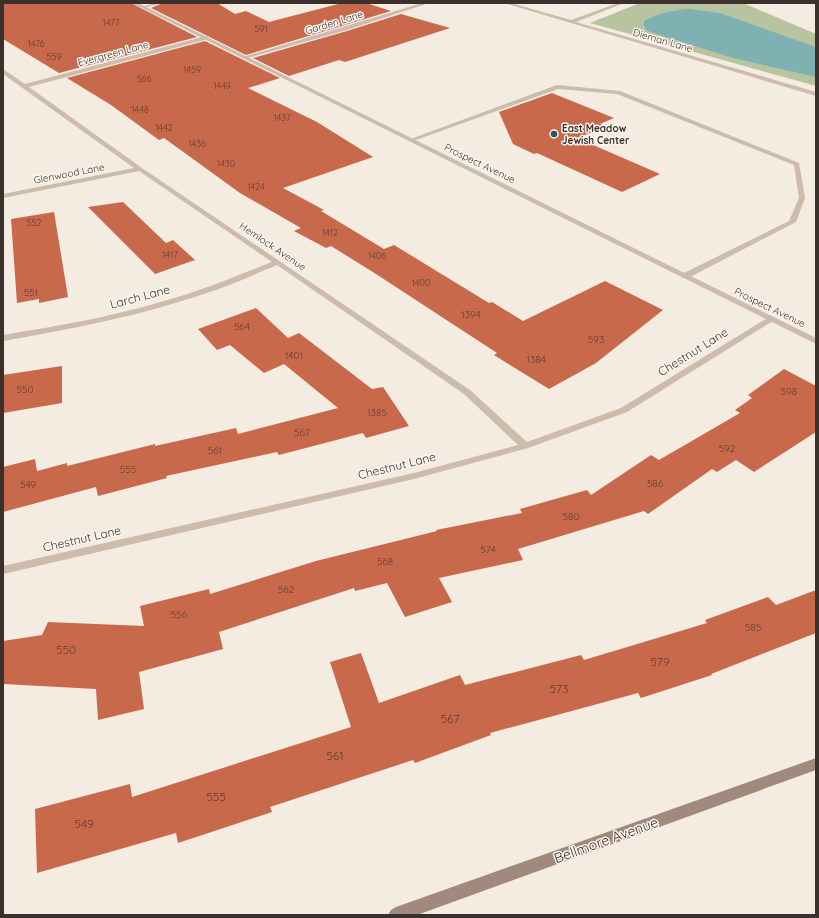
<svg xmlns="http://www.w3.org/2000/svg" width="819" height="918" font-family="Quicksand,sans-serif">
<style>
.green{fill:#b8c4a0}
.water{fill:#7fb0b2}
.building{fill:#c8694b}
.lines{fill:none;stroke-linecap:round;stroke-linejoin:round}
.service{fill:#cdbbac;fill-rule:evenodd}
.minor{fill:#cdbbac;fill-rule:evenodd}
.tertiary{fill:#cdbbac;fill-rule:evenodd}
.secondary{fill:#a18a7d;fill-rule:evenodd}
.poi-dot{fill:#1f5a5e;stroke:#fbf5ee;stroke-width:1.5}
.labels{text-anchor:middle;stroke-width:3;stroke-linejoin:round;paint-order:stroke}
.far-number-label{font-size:9px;fill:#5e3e33}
.far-street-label{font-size:10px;fill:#3b302b;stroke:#fbf5ee}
.far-poi-label{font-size:10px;font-weight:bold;fill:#3b302b;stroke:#fbf5ee;text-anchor:start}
.number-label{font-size:10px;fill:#5e3e33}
.street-label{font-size:12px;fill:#3b302b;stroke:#fbf5ee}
.near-number-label{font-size:12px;fill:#5e3e33}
.near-street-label{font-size:14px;fill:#3b302b;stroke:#fbf5ee}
</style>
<rect width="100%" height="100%" fill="#f4ebe1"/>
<!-- green -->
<path class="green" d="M640,3H743L816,34V86L590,23Z"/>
<!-- water -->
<path class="water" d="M689,9L720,13L816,47V77L733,58L648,31L644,26V21C659,13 673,10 689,9Z"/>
<!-- building -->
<g class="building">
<path d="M3,3H131L197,37L59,73L3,39Z"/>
<path d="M163,3H217L235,14L246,11L269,22L342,3H366L391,11L246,55L151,8Z"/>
<path d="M401,14L450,28L345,62L339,60L289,76L253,58L347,31Z"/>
<path d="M205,41L280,78L248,88L317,122L373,157L283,188L324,210L321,211L384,249L394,245L489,303L492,302L523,321L605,281L663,310L596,363L549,389L494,355L497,353L376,274L331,246L326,248L294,231L301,228L240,193L164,138L159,140L111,105L67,78Z"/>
<path d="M552,93L614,118L600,124L607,126L577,138L660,174L622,192L537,153L534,154L513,144L499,112Z"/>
<path d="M123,202L166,243L173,240L195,260L155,274L88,207Z"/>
<path d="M54,212L68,297L39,303V299L17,303L11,219Z"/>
<path d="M256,308L288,338L299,333L372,389L383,387L409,426L366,438L363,433L279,455L277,452L166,476L167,478L98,496L96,487L3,512V467L35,459L37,471L67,463V466L155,444V446L236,428L238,434L338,408L284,364L264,373L230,345L217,350L198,329Z"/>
<path d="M62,366V403L3,413V375Z"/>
<path d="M784,369L816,386V432L754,472L736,460L717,472L712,469L648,514L644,511L518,549L523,560L439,578L452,602L405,617L387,583L355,591L354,588L219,632L223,649L139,672L144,709L98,720L96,689L3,684V641L42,635L48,622L144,626L140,606L209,589L210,594L316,561L437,531L436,530L522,513L520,509L587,490L591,495L651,455L659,460L740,413L735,410L752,398L748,395Z"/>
<path d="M816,590V633L711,674L712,675L641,698L638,693L490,733L491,735L415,763L413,760L270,807L272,812L178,843L176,833L37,873L35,809L130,784L132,797L351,727L330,662L361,653L379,703L460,675L465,685L581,655L584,660L707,623L705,620L768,597L776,605Z"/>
</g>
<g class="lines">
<!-- service -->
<g class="service">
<path d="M154,3H162L144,8L142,7Z"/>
<path d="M557,85L620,91L799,163L805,198L796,222L688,278H682V274L789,221L799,198L794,165L617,94L558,89L413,141L408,140Z"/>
</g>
<!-- minor -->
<g class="minor">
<path d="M422,3H429L347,30L248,58L243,57Z"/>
<path d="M504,3H511L571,20L618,3H624L576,22L816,92V96Z"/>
<path d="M206,36L208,37V39L29,87L142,168L470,390L527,442L621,408L769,317L772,316L776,319L627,412L528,448L414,479L3,574V566L414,473L518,445L464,394L277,265C253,275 229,286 204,294C139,316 71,329 3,341V335C57,326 111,317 164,301C201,291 236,276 272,262L139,171L3,198V194L134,168L3,74V69L25,84Z"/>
</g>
<!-- tertiary -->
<path class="tertiary" d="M132,3H138L816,338V344Z"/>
<!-- secondary -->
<path class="secondary" d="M816,758V770L417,915H388L391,910L396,907Z"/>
</g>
<!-- markers -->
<circle class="poi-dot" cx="554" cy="134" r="4"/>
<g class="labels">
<!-- far-number labels -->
<g class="far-number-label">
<text x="111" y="26">1477</text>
<text x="261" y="32">591</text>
<text x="36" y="47">1476</text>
<text x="54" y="60">559</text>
<text x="192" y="73">1459</text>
<text x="144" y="82">566</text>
<text x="222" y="89">1449</text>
<text x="140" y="113">1448</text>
<text x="282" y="121">1437</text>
<text x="164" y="131">1442</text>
<text x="197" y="147">1436</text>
<text x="226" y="167">1430</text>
<text x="256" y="190">1424</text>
<text x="34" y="226">552</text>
<text x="330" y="236">1412</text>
<text x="170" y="258">1417</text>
<text x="377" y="259">1406</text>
<text x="421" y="286">1400</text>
</g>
<!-- far-street labels -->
<g class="far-street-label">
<text transform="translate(334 22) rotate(-17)" y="4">Garden Lane</text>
<text transform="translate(663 40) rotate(16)" y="4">Dieman Lane</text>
<text transform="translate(113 53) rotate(-15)" y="4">Evergreen Lane</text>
<text transform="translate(480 163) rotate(26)" y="4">Prospect Avenue</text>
<text transform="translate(69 173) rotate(-11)" y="4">Glenwood Lane</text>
<text transform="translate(273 246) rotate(34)" y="4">Hemlock Avenue</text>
<text transform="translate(770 307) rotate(26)" y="4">Prospect Avenue</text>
</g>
<!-- far-poi labels -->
<g class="far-poi-label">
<text x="562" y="132">East Meadow<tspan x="562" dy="12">Jewish Center</tspan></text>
</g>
<!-- number labels -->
<g class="number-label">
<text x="31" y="296">551</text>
<text x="471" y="318">1394</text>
<text x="242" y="330">564</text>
<text x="596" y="343">593</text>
<text x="294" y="359">1401</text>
<text x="536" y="363">1384</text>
<text x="25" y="393">550</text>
<text x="789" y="395">598</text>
<text x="377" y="416">1385</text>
<text x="302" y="436">567</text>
<text x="727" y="452">592</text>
<text x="215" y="454">561</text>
<text x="128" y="473">555</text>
<text x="655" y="487">586</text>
<text x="28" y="488">549</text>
<text x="571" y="520">580</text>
<text x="488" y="553">574</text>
<text x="385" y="565">568</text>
<text x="286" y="593">562</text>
<text x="179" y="618">556</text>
<text x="753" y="631">585</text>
</g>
<!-- street labels -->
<g class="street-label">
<text transform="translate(140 297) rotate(-15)" y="4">Larch Lane</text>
<text transform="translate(693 352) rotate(-32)" y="4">Chestnut Lane</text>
<text transform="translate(397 466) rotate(-14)" y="4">Chestnut Lane</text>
<text transform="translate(82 539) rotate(-13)" y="4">Chestnut Lane</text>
</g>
<!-- near-number labels -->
<g class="near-number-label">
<text x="66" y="654">550</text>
<text x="660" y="666">579</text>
<text x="559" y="693">573</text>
<text x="450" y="723">567</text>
<text x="335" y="760">561</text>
<text x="216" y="801">555</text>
<text x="84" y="828">549</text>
</g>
<!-- near-street labels -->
<g class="near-street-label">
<text transform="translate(606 840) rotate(-20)" y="5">Bellmore Avenue</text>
</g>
</g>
<!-- border -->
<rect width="819" height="918" fill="none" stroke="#3b302b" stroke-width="8"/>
</svg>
